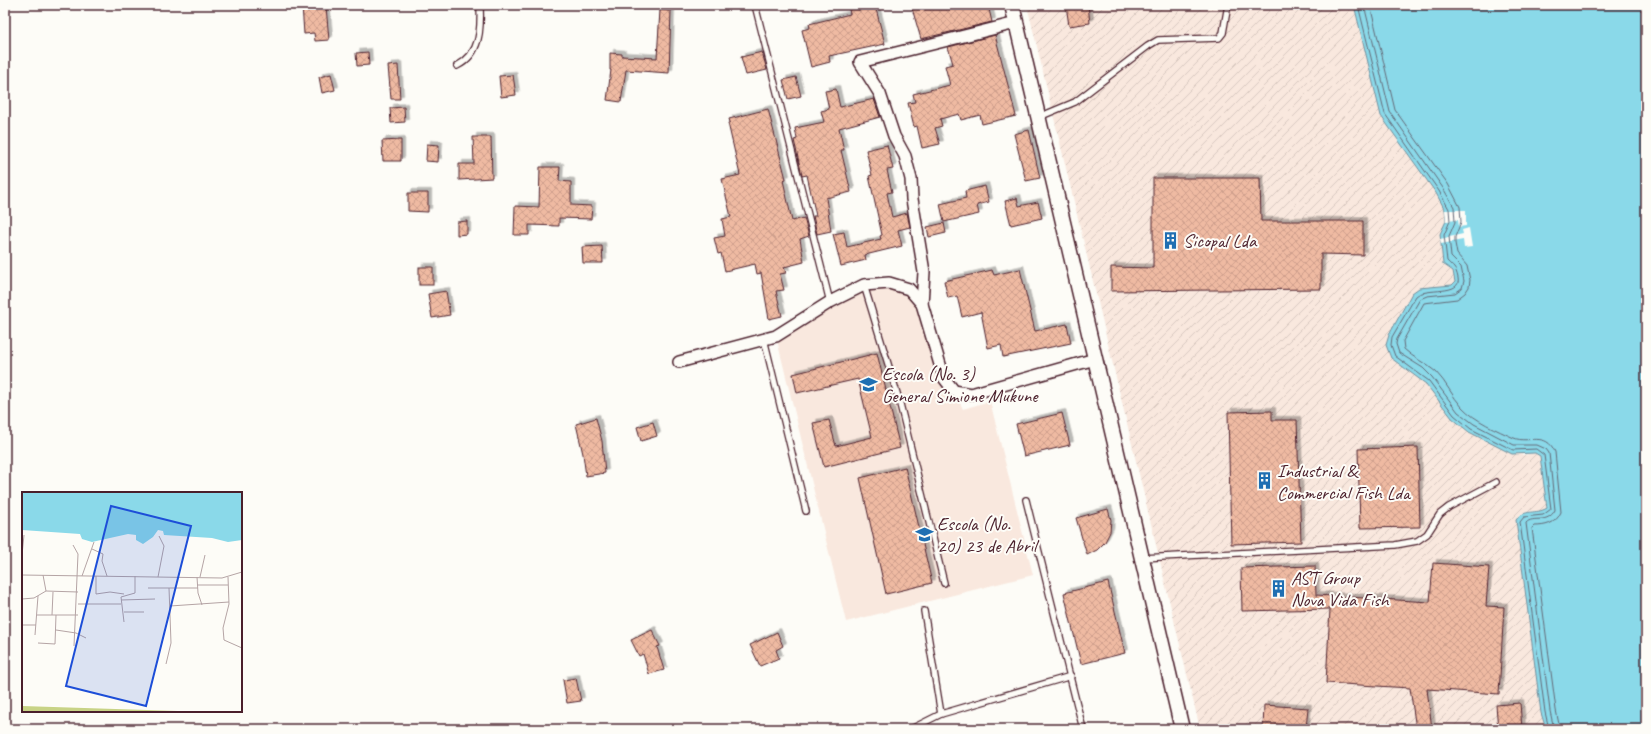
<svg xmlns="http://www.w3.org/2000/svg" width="1651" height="734" font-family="Caveat,sans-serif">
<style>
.built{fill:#f9e8de}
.industrial{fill:url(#industrial-furrows)}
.water{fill:#8ad9e9;stroke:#708f9d}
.pier{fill:#fdfcf7}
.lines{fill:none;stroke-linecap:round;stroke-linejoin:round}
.shore{stroke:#646977;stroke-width:1}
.building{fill:url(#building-cross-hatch);stroke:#4a1f2b;filter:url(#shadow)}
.service-casing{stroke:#4a1f2b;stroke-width:8}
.minor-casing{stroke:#4a1f2b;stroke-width:14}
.tertiary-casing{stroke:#4a1f2b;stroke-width:17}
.service{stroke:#fdfcf7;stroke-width:5.5}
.minor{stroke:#fdfcf7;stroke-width:11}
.tertiary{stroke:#fdfcf7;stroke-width:14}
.labels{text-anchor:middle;stroke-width:4;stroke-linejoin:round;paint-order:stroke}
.poi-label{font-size:19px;fill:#4a1f2b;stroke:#fdfcf7;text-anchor:start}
.inset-road{fill:none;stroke:#b5a4a5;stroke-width:1}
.view{fill:#1d4ed8;fill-opacity:0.15;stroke:#1d4ed8;stroke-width:2}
.inset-edge{fill:none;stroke:#4a1f2b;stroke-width:2}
</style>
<defs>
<pattern id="industrial-furrows" width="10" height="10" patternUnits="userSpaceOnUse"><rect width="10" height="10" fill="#f9e8de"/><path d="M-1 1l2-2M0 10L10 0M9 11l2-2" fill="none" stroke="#d7c7bf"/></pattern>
<pattern id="building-cross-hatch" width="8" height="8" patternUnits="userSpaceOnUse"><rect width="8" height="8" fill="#efbaa2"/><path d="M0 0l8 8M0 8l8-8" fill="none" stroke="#ce9f8c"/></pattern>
<filter id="shadow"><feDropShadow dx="3.5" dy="-3.5" stdDeviation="0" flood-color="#0004"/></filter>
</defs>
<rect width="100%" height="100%" fill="#fdfcf7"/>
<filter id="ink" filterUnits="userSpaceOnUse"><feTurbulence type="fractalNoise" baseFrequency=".025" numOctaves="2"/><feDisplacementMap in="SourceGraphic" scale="8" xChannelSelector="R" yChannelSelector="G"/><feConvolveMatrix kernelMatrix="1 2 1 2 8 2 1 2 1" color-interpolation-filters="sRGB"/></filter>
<g filter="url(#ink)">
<!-- built -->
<path class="built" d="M864,285L909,289L922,304L954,391L963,409L990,401L1033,575L846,622L776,336Z"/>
<!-- industrial -->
<path class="industrial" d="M1027,5H1354L1381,116L1436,193L1445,210L1446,221L1440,234L1443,264L1453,271L1455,282L1452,285L1441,286L1403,368L1417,375L1427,384L1452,418L1469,432L1523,455L1535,453L1540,456L1547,508L1542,511L1527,512L1521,514L1516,520L1541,713L1546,729H1200Z"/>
<!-- water -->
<path class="water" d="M1354,5H1646V729H1546L1541,713L1516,520C1525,508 1536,515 1547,508L1540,456L1535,453L1512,454L1469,432L1452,418L1426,384L1391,358L1386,345L1389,335L1412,293L1419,288L1452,285L1455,282L1453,271L1443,264L1440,234L1446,221L1445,210L1436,193L1381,116Z"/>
<!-- pier -->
<g class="pier">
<path d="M1445,210H1466V226L1459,227L1458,220L1446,221Z"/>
<path d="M1469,228L1472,247L1464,248L1463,240L1441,244L1440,239L1463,234L1462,230Z"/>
</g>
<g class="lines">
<!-- shore -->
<g class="shore">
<path d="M1358,5L1385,114L1439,191L1449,209L1450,221L1444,235L1447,261C1453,267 1456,268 1458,278C1462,296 1426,287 1416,296L1392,337L1391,345L1395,356L1429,381L1454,415L1471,429L1513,450L1536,449L1544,455L1551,509L1543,515L1524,517L1520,522L1545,712L1549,729"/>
<path d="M1364,5L1390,112L1443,188L1454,207L1455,222L1449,236L1451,257L1461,267L1464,281L1462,288L1455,293L1427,296L1420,299L1397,339L1396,344L1399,353L1423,368L1432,377L1458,412L1474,424L1514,445H1537L1546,449L1549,453L1555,510C1547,525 1533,515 1526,523L1550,711L1554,729"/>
<path d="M1370,5L1395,110L1448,184L1460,207L1461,222L1455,237V243L1457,254L1467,266L1470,280L1469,287L1465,293L1457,299L1424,303L1403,341L1404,349C1413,358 1426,363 1436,372C1446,382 1452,396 1462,407C1475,421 1497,430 1514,438C1528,444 1546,431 1555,452L1561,512C1556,524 1545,526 1534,526L1532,528L1556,710L1560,729"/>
</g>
</g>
<!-- building -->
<g class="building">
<path d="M302,5L326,6L329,40L315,41L314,33L304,34Z"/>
<path d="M848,5H875L885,44L829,56L830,62L811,67L802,30L810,28L809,24L850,14Z"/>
<path d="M911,5H988L992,22L921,39Z"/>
<path d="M1066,5H1088L1090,23L1069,26Z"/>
<path d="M660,10L671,11L669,73L626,70L621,102L607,100L611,70H610V53L622,54V56L657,58Z"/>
<path d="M995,35L1016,116L982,124L980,115L961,120L959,114L940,119L942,126L935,128L940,144L922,148L917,126L914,127L908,103L915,102L913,94L950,85L945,66L953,64L948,47Z"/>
<path d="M368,52L369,65L357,66L356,53Z"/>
<path d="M762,52L767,70L746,75L741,57Z"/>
<path d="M398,65L400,99H391L388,66Z"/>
<path d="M331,74L335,90L322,93L319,77Z"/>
<path d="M513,75L516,95L501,97L499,76Z"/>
<path d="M796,77L801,96L788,99L783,80Z"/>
<path d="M836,89L840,107L874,99L880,117L839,128L844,150H841L851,192L826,198L831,231L817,234L813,216H816L807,175L802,176L794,140L797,139L795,128L824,122L821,111L829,109L825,91Z"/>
<path d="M404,107L405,122L391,123L390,108Z"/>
<path d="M768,109L786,179L783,180L792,221L804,218L809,236L800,239L804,262L784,267L786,273L780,274L784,290L776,291L782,316L769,319L761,273L757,274L755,264L725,271L721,253L718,254L714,238L725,236L722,219L731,217L722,179L740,175L728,123L730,122L729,119Z"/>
<path d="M1029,130L1040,178L1026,181L1014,134Z"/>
<path d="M473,137H491L492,178L459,180V164H474Z"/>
<path d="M401,140V161H383L382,141Z"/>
<path d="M427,144L439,145L438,162L426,161Z"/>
<path d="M887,145L893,169L887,170L892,192L887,193L892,217L907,213L910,227L898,230L902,246L865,255L866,260L841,266L833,234L844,232L847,247L881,239L880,236L882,235L869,176L872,175L866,150Z"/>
<path d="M540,167H560L559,181L571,182V205L592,206L591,219L559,218V226L529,225V235H514L515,206L539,207Z"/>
<path d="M1153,178H1260L1261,221H1363V255L1321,254V289L1111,291V267L1153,268Z"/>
<path d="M985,186L989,202L977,205L979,214L944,222L940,204L966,198L965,191Z"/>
<path d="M408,193H428V212L408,211Z"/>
<path d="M1017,198L1019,206L1038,202L1042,218L1011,225L1005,201Z"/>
<path d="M467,221V234L457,235V222Z"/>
<path d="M944,223L946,233L929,237L927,227Z"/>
<path d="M602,246L603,263H583L582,247Z"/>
<rect x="419" y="267" width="14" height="18"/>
<path d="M1020,269L1035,331L1067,324L1071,343L1003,357L1001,345L988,348L981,312L962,317L957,296L948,298L944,281L992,270L994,275Z"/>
<path d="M446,291L450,315L432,318L428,294Z"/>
<path d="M877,353L900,448L824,467L813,423L829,420L836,446L872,437L858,379L797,393L793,374Z"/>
<path d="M1272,411V420H1297L1301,542L1231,544L1228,412Z"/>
<path d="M1062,413L1070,445L1024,456L1016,424Z"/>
<path d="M596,418L602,441L605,473L586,476L583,454L576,424Z"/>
<path d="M653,422L657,436L641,441L637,427Z"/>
<path d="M1418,447L1420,527L1360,528L1358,449Z"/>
<path d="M905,467L932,583L886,594L860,478Z"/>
<path d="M1108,509L1111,520L1110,532L1105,542L1097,550L1087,555L1076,518Z"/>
<path d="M1433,563L1489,567L1486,606L1504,607L1499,694L1427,689L1432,729H1416L1410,688L1326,683L1330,609L1242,611L1241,568L1315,566L1316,595L1430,602Z"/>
<path d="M1108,582L1125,653L1081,664L1064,593Z"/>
<path d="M652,630L660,646L657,647L664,670L649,674L643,654L639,656L631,640Z"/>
<path d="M777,632L783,646L776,650L779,658L760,666L750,645Z"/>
<path d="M576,678L581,701L567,703L563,680Z"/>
<path d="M1520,703L1522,729H1498L1496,705Z"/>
<path d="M1264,705L1308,708L1306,729H1263Z"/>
</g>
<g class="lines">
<defs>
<g id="service">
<path d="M755,5L830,302"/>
<path d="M457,66C481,54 481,28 480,5"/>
<path d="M1039,117L1075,102L1148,46L1158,40L1219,38L1223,33L1228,5"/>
<path d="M864,285L899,400L944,583"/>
<path d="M764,339L806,511"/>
<path d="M1026,500L1083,729"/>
<path d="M1142,558L1395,545L1417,541L1427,534L1440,514L1449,507L1496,482"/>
<path d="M924,611L941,714"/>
<path d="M911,729L941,714L1071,676"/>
</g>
<g id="minor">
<path d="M922,304L924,272L912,199L911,179L905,156L894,136L880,94L860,62L1016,23"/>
<path d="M679,362L776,336L830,302L864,285L889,283L909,289L922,304L944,378L954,391L971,394L1095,359"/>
</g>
<path id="tertiary" d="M1012,5L1182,729"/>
</defs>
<!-- service casing -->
<use href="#service" class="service-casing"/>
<!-- minor casing -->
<use href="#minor" class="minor-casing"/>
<!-- tertiary casing -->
<use href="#tertiary" class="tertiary-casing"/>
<!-- service -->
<use href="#service" class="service"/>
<!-- minor -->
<use href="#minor" class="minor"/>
<!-- tertiary -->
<use href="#tertiary" class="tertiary"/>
</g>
</g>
<!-- icons -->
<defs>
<symbol id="building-bare" viewBox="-9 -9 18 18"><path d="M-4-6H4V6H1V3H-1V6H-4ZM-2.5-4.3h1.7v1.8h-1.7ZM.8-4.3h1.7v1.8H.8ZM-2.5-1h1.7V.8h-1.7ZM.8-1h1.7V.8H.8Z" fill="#1f6fb2" stroke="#fdfcf7" stroke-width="2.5" paint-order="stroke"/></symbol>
<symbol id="school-bare" viewBox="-9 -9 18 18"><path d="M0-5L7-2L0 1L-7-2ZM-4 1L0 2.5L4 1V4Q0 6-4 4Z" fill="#1f6fb2" stroke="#fdfcf7" stroke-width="2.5" paint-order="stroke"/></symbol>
</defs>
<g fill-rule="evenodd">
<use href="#building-bare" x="1158" y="228" width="25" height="25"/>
<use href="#school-bare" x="856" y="372" width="25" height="25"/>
<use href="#building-bare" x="1252" y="468" width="25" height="25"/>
<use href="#school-bare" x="912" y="522" width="25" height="25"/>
<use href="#building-bare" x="1266" y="576" width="25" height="25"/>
</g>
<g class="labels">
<!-- poi labels -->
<g class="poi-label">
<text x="1183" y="247">Sicopal Lda</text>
<text x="882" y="380">Escola (No. 3)<tspan x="882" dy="22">General Simione Mukune</tspan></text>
<text x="1277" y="477">Industrial &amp;<tspan x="1277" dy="22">Commercial Fish Lda</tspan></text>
<text x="937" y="530">Escola (No.<tspan x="937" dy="22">20) 23 de Abril</tspan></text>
<text x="1291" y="584">AST Group<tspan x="1291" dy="22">Nova Vida Fish</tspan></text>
</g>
</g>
<!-- overview -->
<g transform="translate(22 492)">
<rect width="220" height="220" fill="#fdfcf7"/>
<path d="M0,214L156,219H0Z" fill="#c8d386"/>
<path d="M0,1H220V48L206,50L190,46L142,43L141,39L136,38L131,45L121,52L114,48V43L106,42L70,50L60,47L58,42L0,38Z" fill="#8ad9e9"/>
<path class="inset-road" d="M51,53L56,62L52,154M70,57L81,62L80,69L85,84M0,63L2,43M0,83L200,86L220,80M21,83L24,99M60,84L72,50M74,84V102L88,100L102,102M136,85L142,54L137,44M175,85L176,101L180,113M178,85L183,63M206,85L207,112L201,136L202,148L220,156M175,93H206M126,96H176M0,107L12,106L24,99L56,100M99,108L133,107M56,112H99M148,114L207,110M102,120H122M15,123H56M30,123L31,100M102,130L99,105L113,101V84M0,133H14M34,138L54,141L64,146M13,143L16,104M16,151L33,152L34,123M144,172L149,151L147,96"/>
<path class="view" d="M89,14L169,34L124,214L44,194Z"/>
<rect width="220" height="220" class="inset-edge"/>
</g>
<!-- margin -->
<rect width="1651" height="734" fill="none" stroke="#fdfcf7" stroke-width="20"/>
<rect x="10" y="10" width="1631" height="714" fill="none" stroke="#4a1f2b" stroke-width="1.5" filter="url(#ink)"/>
</svg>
